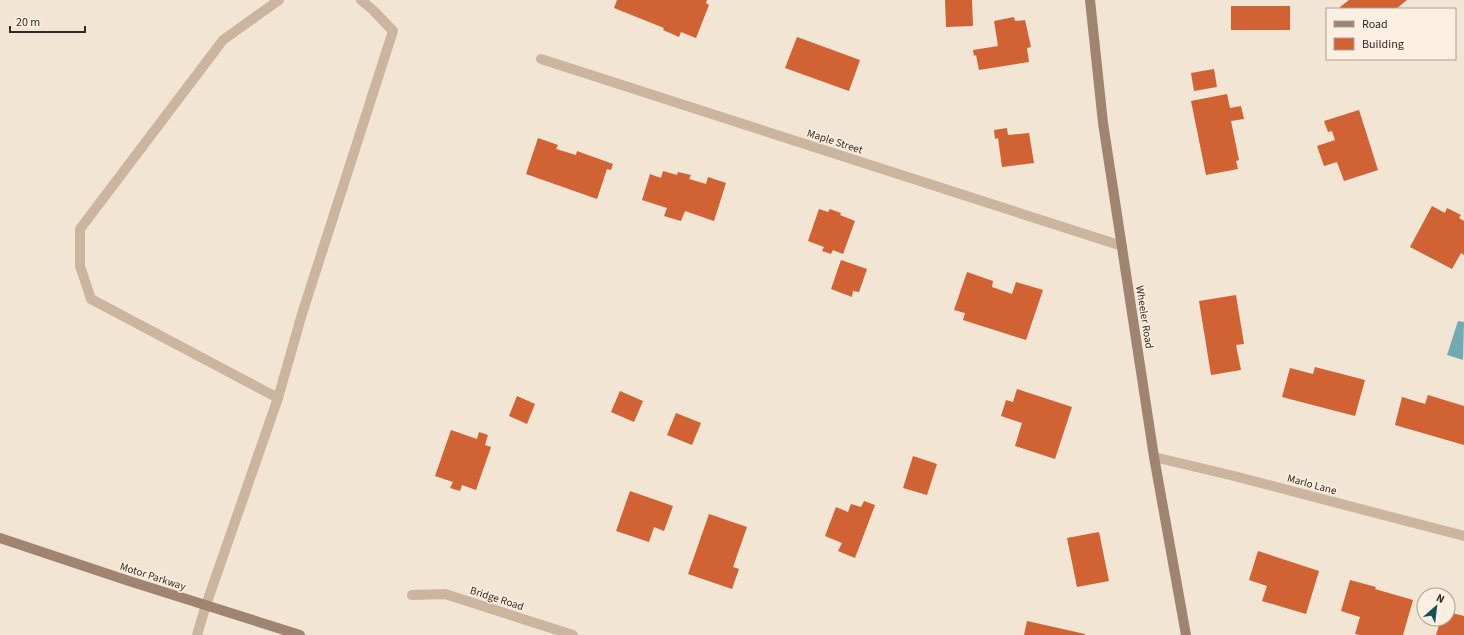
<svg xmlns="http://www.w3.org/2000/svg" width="1464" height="635" font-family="'Source Sans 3',sans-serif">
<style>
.water{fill:#71abb1}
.building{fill:#d06234}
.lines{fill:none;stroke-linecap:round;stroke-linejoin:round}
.lane{stroke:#cbb59f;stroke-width:10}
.street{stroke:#cbb59f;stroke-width:10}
.secondary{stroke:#9e8471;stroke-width:10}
.labels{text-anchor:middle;stroke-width:3;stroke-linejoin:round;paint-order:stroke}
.street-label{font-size:11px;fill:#332923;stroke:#faefe0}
</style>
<rect width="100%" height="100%" fill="#f2e5d4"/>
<!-- water -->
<path class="water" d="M1458,321L1464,322L1463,360L1447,355Z"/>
<!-- building -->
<g class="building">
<path d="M617,0H707L706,3L709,5L696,38L681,32L679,37L663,30L664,28L614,8Z"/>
<path d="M945,0H972L973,26L946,27Z"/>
<path d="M1349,0H1407L1396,9H1341L1340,7Z"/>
<rect x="1231" y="6" width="59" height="24"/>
<path d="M1014,17L1015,21L1025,20L1031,47L1027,48L1029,62L979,70L976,55L974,56L973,50L998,46L994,21Z"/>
<path d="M797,37L860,60L849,91L785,68Z"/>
<path d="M1214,69L1217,87L1194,91L1191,73Z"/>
<path d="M1227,94L1230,108L1241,106L1244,119L1231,121L1239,160L1236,161L1238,169L1206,175L1191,101Z"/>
<path d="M1359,110L1378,170L1344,181L1337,162L1324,166L1317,146L1335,140L1332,131L1328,132L1324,121Z"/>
<path d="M1007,128L1008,135L1029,133L1034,163L1002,167L998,138L995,139L994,130Z"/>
<path d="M538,138L558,145L556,149L576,155L577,151L613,164L611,170L607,169L597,199L526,174Z"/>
<path d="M663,171L677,175L678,172L691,175L689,179L706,184L708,177L726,183L714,221L685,211L681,221L664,216L667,208L642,200L650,174L661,178Z"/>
<path d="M1432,206L1445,213L1447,208L1461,215L1459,218L1464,221V255L1461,253L1452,269L1410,247Z"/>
<path d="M819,209L828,212L830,209L841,213L840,215L855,221L843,254L833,250L831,254L822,251L824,247L808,241Z"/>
<path d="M841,260L867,269L859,292L853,291L852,297L831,289Z"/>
<path d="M967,272L993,281L992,287L1012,294L1016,282L1043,290L1026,340L963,320L965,313L954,310Z"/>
<path d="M1236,295L1244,344L1236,345L1241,370L1211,375L1199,301Z"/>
<path d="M1315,367L1365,380L1355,416L1282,397L1290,368L1313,374Z"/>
<path d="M1017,389L1072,407L1055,459L1015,446L1022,423L1001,416L1006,400L1013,402Z"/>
<path d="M620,391L643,401L634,422L611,412Z"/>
<path d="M1428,395L1464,406V445L1395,425L1402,397L1425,404Z"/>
<path d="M517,396L535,404L527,424L509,416Z"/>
<path d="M676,413L701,423L692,445L667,435Z"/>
<path d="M451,430L477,439L479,432L488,435L485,445L491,447L476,490L462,485L460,491L450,488L453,482L435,476Z"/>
<path d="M913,456L937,464L927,495L903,488Z"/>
<path d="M630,491L673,506L664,531L654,527L649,542L616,531Z"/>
<path d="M864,501L875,505L855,558L838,551L842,543L825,536L836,507L848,512L851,504L861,507Z"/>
<path d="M709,514L747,527L733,567L739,569L732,589L688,574Z"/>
<path d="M1099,532L1109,581L1077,587L1067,538Z"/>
<path d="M1258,551L1319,571L1306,614L1262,601L1267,586L1249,580Z"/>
<path d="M1350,580L1376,587L1375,589L1413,600L1403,635H1360L1355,634L1360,617L1341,611Z"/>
<path d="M1448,612L1464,616V635H1436L1441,619H1448Z"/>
<path d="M1027,621L1085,634V635H1024Z"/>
</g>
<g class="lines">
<!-- lane -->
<g class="lane">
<path d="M278,398L91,299L80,266V229L223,40L279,0"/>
<path d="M206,605L278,398L302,314L393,31L373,10L361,0"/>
</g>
<!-- street -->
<g class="street">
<path d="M541,59L1122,246"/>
<path d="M1154,457L1230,475L1464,536"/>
<path d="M412,595L445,594L573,635"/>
<path d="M197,635L206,605"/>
</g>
<!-- secondary -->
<g class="secondary">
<path d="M1090,0L1103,123L1154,457L1186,635"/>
<path d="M0,538L129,581L300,635"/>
</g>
</g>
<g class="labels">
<!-- street labels -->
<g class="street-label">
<text transform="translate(835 141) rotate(18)" y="4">Maple Street</text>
<text transform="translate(1145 317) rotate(81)" y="4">Wheeler Road</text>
<text transform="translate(1312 484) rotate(15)" y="4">Marlo Lane</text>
<text transform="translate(153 576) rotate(18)" y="4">Motor Parkway</text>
<text transform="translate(497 598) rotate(18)" y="4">Bridge Road</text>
</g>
</g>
<!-- legend -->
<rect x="1326" y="8" width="130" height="52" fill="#faefe0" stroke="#aaa094"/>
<rect x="1334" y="21" width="20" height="6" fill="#9e8471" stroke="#aaa094"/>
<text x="1362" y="28" font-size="12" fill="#332923">Road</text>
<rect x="1334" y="38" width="20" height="12" fill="#d06234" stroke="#aaa094"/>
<text x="1362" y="48" font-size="12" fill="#332923">Building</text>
<!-- north arrow -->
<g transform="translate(1436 607) rotate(28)"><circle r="19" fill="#faefe0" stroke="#aaa094"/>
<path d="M0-3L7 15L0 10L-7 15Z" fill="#165057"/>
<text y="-6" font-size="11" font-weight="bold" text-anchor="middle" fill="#332923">N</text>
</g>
<!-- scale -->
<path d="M10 26v6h75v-6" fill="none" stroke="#332923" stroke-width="2"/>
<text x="16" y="26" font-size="12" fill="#332923" stroke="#faefe0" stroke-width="3" paint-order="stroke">20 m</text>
</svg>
